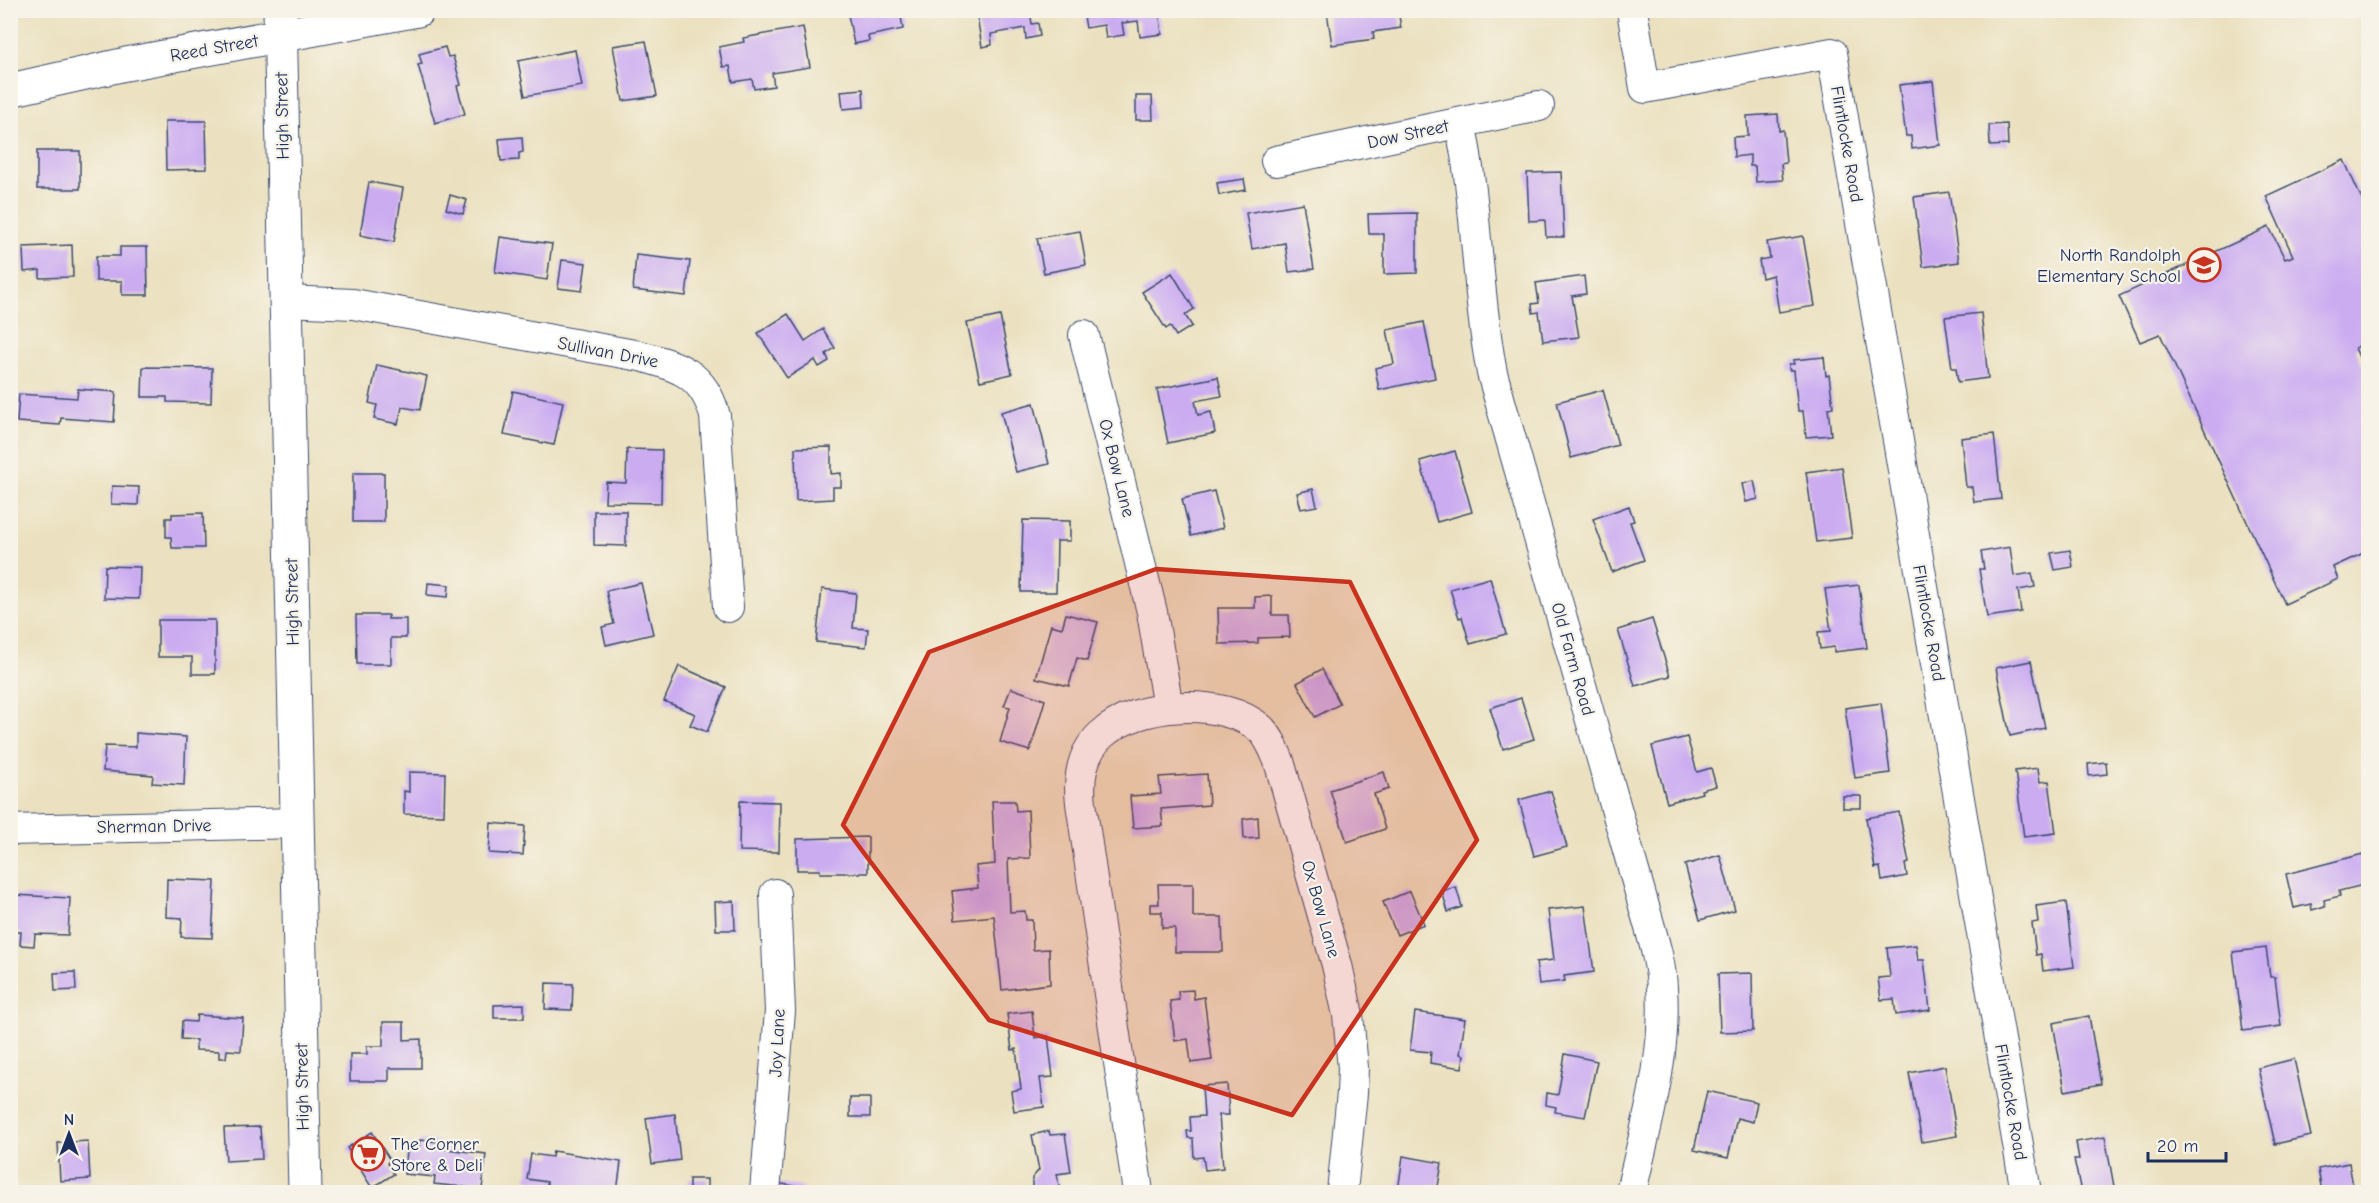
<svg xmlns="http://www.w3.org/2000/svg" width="2379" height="1203" font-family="'Comic Neue',sans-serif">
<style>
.building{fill:#cbacf1}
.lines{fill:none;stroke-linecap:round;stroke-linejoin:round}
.minor-casing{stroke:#3a4a6d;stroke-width:32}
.major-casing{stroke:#3a4a6d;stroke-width:35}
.minor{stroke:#fff;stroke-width:30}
.major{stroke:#fff;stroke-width:33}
.marked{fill:#c8321e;fill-opacity:0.2;stroke:#c8321e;stroke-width:4.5;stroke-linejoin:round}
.labels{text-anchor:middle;stroke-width:4.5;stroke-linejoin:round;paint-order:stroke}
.street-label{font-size:18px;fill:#1b2f5e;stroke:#f7f3e8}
.poi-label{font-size:18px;fill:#1b2f5e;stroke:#f7f3e8;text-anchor:end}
</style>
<rect width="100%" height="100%" fill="#f7f3e8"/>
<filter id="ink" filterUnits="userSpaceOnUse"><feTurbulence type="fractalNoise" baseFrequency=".0167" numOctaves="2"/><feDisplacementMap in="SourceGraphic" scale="12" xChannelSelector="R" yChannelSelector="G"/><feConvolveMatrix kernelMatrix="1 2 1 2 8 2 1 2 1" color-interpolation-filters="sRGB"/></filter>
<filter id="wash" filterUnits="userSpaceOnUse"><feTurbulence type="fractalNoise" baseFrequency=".008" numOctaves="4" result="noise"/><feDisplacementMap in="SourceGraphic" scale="24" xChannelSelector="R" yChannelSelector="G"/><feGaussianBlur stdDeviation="1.35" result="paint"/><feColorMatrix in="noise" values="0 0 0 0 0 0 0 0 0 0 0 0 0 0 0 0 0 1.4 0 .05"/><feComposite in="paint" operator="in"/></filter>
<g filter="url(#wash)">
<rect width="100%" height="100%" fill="#ebe1c0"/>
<g id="blocks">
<!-- building -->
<g class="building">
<path d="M847,10H900L903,29L868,36L869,41L854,44Z"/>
<path d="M976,10H1030L1032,24L1038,23L1040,36L1026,39L1025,28L991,34L992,45L982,47Z"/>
<path d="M1083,10H1159L1162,34L1140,37L1138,21L1122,23L1124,35L1106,38L1104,25L1086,28Z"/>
<path d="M1340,10H1398L1401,28L1373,32L1374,39L1332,45L1327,12Z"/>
<path d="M803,27L810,67L772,73L774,86L754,89L752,79L733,82L730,66L723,67L719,47L744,42L743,38Z"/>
<path d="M646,41L657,96L623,101L613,46Z"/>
<path d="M445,47L448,57L453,56L461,85L457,86L465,114L435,123L418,65L422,64L419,54Z"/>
<path d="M575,50L582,86L525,96L518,61Z"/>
<path d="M1933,81L1940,145L1912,149L1911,136H1906L1899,85Z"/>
<path d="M863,89L864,107L843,109L841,91Z"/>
<path d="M1136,96H1152L1153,120H1136Z"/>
<path d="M1778,114L1779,131L1783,130L1786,163L1781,164L1783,180L1756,182L1755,166H1750V155L1734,157L1733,137L1748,136L1747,116Z"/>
<path d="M165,121H206L207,169L166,170Z"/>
<path d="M2007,124L2008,145L1990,146L1989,125Z"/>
<path d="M522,137L523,152L519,153V160L501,161L499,139Z"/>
<rect x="37" y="151" width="43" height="38"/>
<path d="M2344,160L2368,213V341L2355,348L2368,377V551L2333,567L2338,579L2285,604L2160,334L2140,342L2119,296L2269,227L2285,259L2293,256L2266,196Z"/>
<path d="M1561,172L1564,237H1546L1545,220L1529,221L1527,173Z"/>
<path d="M1244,179L1246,190L1219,195L1217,183Z"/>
<path d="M369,182L403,188L394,242L360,235Z"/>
<path d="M1949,192L1959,262L1923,267L1914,197Z"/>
<path d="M450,195L467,200L463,214L446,209Z"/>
<path d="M1303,203L1314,269L1289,272L1285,243L1252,249L1246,213Z"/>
<path d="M1417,213V273L1384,274V234H1369L1368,214Z"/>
<path d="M1080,231L1086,265L1044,273L1037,238Z"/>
<path d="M1803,236L1815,306L1779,312L1773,275L1762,278L1759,260L1770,258L1767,242Z"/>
<path d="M500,237L552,244L547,280L495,272Z"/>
<path d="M72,245L73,277L40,278V270L24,272L23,247Z"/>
<path d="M120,247H147L148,295H122V281H96V256H120Z"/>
<path d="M636,255L690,261L686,296L633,290Z"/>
<path d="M562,260L586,263L582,291L558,288Z"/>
<path d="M1172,273L1194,309L1185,315L1192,326L1176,336L1170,326L1166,329L1142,292Z"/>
<path d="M1584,276L1586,294L1572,296L1579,337L1543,341L1539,312L1533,313L1532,304L1539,303L1536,283Z"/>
<path d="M1981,313L1988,378L1958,382L1956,368H1952L1945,317Z"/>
<path d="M788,314L805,341L823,329L835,348L826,354L829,361L819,367L815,360L787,378L758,333Z"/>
<path d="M1000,316L1012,374L980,381L967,323Z"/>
<path d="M1424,322L1435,378L1379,390L1375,368L1394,364L1387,330Z"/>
<path d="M1824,357L1826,376L1829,375L1833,407L1828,408L1831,435L1806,437L1803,411H1798L1794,370H1789V364H1794L1793,360Z"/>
<path d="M377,365L427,376L420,410L402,407L398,424L374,419L377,405L369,403Z"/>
<path d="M143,367L212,368L211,403L167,402V397H142Z"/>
<path d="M1218,377L1222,396L1195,401L1198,415L1211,412L1215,433L1168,443L1157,389Z"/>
<path d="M78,389L116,392L114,422L61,418L60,425L17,422L19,394L77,398Z"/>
<path d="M1603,390L1618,445L1571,458L1557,402Z"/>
<path d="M513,391L563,402L554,445L504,435Z"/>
<path d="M1034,403L1049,464L1016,472L1001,412Z"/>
<path d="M1994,434L2001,499L1974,502L1972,487H1966L1961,438Z"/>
<path d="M831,447V474L841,473V487H833V499L796,501L795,448Z"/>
<path d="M627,449L662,450L661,503L605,502L606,482L626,483Z"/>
<path d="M1455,451L1472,512L1437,522L1420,461Z"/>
<path d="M1842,467L1852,538L1816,542L1806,472Z"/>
<rect x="353" y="473" width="31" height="49"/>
<path d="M1754,481L1758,499L1746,502L1742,484Z"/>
<path d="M112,486L139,487L138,505L111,504Z"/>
<path d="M1313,489L1317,506L1301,509L1297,493Z"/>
<path d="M1214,491L1223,528L1191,536L1182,499Z"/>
<path d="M1629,506L1634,521L1630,522L1644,560L1612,572L1593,519Z"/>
<path d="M594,511H626V546L594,545Z"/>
<path d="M203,513L204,548H172L171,537H166V518H172V514Z"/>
<path d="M1023,520L1070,521V541H1057L1056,592H1021Z"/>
<path d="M2010,547L2014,576L2032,573L2035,587L2018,590L2021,612L1987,617L1979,569H1984L1981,552Z"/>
<path d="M2070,550L2073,567L2055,570L2051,553Z"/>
<path d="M105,566L140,567L139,599L104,598Z"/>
<path d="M1490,578L1506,634L1470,644L1462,617L1459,618L1450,589Z"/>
<path d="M428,583L449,585L448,597L427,595Z"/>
<path d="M641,583L653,634L606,645L602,627L614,624L606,591Z"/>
<path d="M1859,585L1867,648L1834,652V647L1820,649L1818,632L1831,631L1825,589Z"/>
<path d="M822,589L856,593L853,628L868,629L866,647L816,642Z"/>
<path d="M1272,596V615H1289L1290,637L1258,638V643L1219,644L1218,608H1255V597Z"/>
<path d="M1066,614L1098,622L1087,661L1077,658L1069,686L1036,678L1051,625L1062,628Z"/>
<path d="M356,615H388V619H406V638H391V664H357Z"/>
<path d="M1652,619L1670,676L1635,686L1618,630Z"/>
<path d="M158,620H215V674H192V657H158Z"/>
<path d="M2031,661L2045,728L2010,736L1996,668Z"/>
<path d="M679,666L726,687L707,732L690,725L695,714L664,701Z"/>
<path d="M1322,669L1340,704L1315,717L1297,683Z"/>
<path d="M1011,688L1045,700L1030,751L1000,742L1010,707L1004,706Z"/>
<path d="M1521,698L1534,739L1503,749L1490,708Z"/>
<path d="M1881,703L1890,773L1855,778L1845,708Z"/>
<path d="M136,733L186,737L184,785L152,783L153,775L103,771L105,746L136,747Z"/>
<path d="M1687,737L1697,772L1711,768L1716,786L1701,790L1702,793L1667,803L1652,746Z"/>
<path d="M2106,762L2107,774L2089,776L2088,764Z"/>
<path d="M2038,768L2040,782L2049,781L2056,833L2024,837L2015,771Z"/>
<path d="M409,772L445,773L444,815L404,814V791L409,792Z"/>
<path d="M1384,772L1389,789L1374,794L1385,829L1347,842L1330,790Z"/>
<path d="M1207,774L1209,805L1161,809L1163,826L1133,828L1130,796L1161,794L1159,777Z"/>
<path d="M1551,791L1567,847L1534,856L1519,800Z"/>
<rect x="1843" y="796" width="18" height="12"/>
<path d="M740,801L780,802L779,852L739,851Z"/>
<path d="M992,801H1015L1016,811L1028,810L1030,858L1008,859L1010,912L1025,911L1026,920H1032L1033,950L1049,949L1050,984L1002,990L994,916L955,920L952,891L978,888L976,866L995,864Z"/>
<path d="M1899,812L1909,863L1905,864L1907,876L1882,881L1880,867L1875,868L1866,818Z"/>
<path d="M1258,817L1259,838L1244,839L1243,819Z"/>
<path d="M491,823L525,826L523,855L489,853Z"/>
<path d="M868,837V873H820V870H797V839Z"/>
<path d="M2363,854L2368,884L2339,891L2340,896L2324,900L2325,906L2312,910L2311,904L2294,908L2286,874Z"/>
<path d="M1720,855L1735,910L1700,920L1685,865Z"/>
<path d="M167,879L215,881L212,938L181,937L182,918L166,917Z"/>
<path d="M1158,884H1193V917H1222L1223,952H1175V928H1162V912H1150V904H1159Z"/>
<path d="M1456,887L1462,907L1448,912L1442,891Z"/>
<path d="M1410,891L1424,924L1397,935L1383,902Z"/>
<path d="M14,895L70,898L68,935L35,934L34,946L20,945L21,932H12Z"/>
<path d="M734,901L735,930H716L715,902Z"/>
<path d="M2066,902L2074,967L2043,971L2041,954L2036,955L2032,923L2038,922L2036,906Z"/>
<path d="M1585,906L1594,972L1564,976L1565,981L1539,984L1536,962L1554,960L1548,910Z"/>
<path d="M1916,945L1918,960H1924L1930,1010L1896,1015L1894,999L1881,1000L1878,978L1890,977L1887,948Z"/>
<path d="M2266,948L2270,977H2275L2281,1026L2243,1031L2233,952Z"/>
<path d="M75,972L76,990L55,991L54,973Z"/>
<path d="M1752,973L1753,1031L1720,1032L1718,974Z"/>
<path d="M546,983L573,984L572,1010L545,1009Z"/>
<path d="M1193,990L1194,999L1204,997L1212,1060L1191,1063L1188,1039L1175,1041L1170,1001L1179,1000L1178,991Z"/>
<path d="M524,1004V1018H494V1005Z"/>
<path d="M1032,1011L1035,1038L1048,1036L1053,1077L1040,1078L1044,1107L1014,1111L1011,1091L1021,1089L1016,1049L1012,1050L1007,1014Z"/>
<path d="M1415,1012L1465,1019L1460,1054L1464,1055L1462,1068L1430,1063L1431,1052L1410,1050Z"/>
<path d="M197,1015L243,1018L241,1051L227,1050L226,1058H219V1051L196,1050V1040L181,1039L182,1021L196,1022Z"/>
<path d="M2089,1016L2101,1084L2065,1091L2053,1023Z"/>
<path d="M383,1022H404V1040L421,1039V1068H389V1081H350V1054H367V1046H383Z"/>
<path d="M1565,1054L1597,1061L1585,1117L1555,1112L1556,1107L1546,1105L1547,1093L1558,1095Z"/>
<path d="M2294,1059L2311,1136L2275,1144L2258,1068Z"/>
<path d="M1945,1066L1957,1136L1922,1142L1909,1073Z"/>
<path d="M1227,1084L1229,1115H1219L1223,1168L1205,1170L1203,1157L1194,1158L1193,1138H1188L1187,1131H1191L1190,1117L1204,1116L1202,1086Z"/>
<path d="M1707,1091L1757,1102L1753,1122L1737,1118L1728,1158L1694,1150Z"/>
<rect x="850" y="1098" width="20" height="19"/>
<path d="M675,1114L680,1160L652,1164L646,1118Z"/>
<path d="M260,1127L262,1159L226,1161L224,1128Z"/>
<path d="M1049,1131L1050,1135L1065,1134L1071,1172L1057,1174L1060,1192H1032V1178L1039,1170L1032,1135Z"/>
<path d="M372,1132L390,1160L387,1163L394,1174L372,1188L347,1148Z"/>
<path d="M2105,1137L2115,1192H2081L2074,1159H2079L2076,1142Z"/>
<path d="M420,1140L440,1142L439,1148L486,1154L482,1189L434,1184L435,1177L404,1174L408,1145L419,1147Z"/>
<path d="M88,1141L90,1179L60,1181L58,1143Z"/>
<path d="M553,1151L621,1162L617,1192H559L560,1188L547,1186V1182L527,1179L531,1154L552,1157Z"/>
<path d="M1403,1156L1442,1163L1437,1192L1398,1191Z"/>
<path d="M2349,1163L2354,1192H2322L2318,1169Z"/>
<rect x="689" y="1179" width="18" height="13"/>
<path d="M777,1183L805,1188L804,1192H775Z"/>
<path d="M1539,1186L1562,1192H1537Z"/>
</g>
</g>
</g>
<g filter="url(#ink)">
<use href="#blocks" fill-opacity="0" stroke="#3a4a6d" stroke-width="1.5"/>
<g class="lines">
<defs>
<g id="minor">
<path d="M1632,10L1645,88L1832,53L2026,1192"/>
<path d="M1460,123C1478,205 1476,291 1492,373L1649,924C1655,945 1661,966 1662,988C1667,1057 1646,1125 1631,1192"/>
<path d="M1276,161L1539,106"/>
<path d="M286,301L353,304L640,356C679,366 704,374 715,416L728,607"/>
<path d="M1084,335L1152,612L1168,708"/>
<path d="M10,830L297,823"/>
<path d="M765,1192L780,1011L775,894"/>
<path d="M1138,1192L1081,803C1078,778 1082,753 1101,735C1137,702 1223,696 1261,729C1270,738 1274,749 1279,761L1337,965L1348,1015L1353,1068L1352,1093L1342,1192"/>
</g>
<g id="major">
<path d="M280,10L305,1192"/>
<path d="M10,90L126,64L418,10"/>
</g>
</defs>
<!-- minor casing -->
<use href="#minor" class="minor-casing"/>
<!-- major casing -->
<use href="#major" class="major-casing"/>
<!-- minor -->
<use href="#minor" class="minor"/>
<!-- major -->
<use href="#major" class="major"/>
</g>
</g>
<!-- marked area -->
<path class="marked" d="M1156,569L1350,582L1477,840L1292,1115L989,1020L843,825L929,652Z"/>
<!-- icons -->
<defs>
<symbol id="school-ring" viewBox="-11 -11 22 22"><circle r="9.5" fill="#f7f3e8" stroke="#c8321e" stroke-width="1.5"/><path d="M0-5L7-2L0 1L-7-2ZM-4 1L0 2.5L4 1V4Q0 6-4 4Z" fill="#c8321e"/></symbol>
<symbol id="supermarket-ring" viewBox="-11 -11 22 22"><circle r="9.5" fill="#f7f3e8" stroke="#c8321e" stroke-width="1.5"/><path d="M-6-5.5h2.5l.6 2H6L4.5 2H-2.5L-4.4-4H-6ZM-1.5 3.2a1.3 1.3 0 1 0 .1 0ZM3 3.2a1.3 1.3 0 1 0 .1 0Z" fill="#c8321e"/></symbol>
</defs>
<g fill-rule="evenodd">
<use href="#school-ring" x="2185" y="246" width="38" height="38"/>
<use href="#supermarket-ring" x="349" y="1135" width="38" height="38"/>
</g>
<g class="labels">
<!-- street labels -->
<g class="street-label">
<text transform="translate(214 48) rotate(-10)" y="6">Reed Street</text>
<text transform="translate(282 116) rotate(-91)" y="6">High Street</text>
<text transform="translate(1408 134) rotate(-12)" y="6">Dow Street</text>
<text transform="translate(1847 144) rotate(80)" y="6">Flintlocke Road</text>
<text transform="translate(608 352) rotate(11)" y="6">Sullivan Drive</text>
<text transform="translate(1117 468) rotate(76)" y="6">Ox Bow Lane</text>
<text transform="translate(292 602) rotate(-91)" y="6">High Street</text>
<text transform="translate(1929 623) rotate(80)" y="6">Flintlocke Road</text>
<text transform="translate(1573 659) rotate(74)" y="6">Old Farm Road</text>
<text transform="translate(154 826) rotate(-1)" y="6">Sherman Drive</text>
<text transform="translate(1321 909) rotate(74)" y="6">Ox Bow Lane</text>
<text transform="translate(777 1043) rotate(-87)" y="6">Joy Lane</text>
<text transform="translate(302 1087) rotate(-91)" y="6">High Street</text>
<text transform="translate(2011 1102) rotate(80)" y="6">Flintlocke Road</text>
</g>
<!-- poi labels -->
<g class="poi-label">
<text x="2181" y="261">North Randolph<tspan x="2181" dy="21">Elementary School</tspan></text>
<text x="391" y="1150" text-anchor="start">The Corner<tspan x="391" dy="21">Store &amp; Deli</tspan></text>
</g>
</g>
<!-- margin -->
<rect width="2379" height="1203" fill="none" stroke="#f7f3e8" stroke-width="36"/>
<!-- north arrow -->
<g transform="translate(69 1134)" stroke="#f7f3e8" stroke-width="4.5" paint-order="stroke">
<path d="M0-4.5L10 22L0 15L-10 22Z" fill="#1b2f5e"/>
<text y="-9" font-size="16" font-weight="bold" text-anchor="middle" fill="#1b2f5e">N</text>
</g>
<!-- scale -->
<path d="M2148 1152v9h78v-9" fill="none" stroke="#1b2f5e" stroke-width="3"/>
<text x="2157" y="1152" font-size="18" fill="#1b2f5e" stroke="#f7f3e8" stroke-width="4.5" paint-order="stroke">20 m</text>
</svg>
